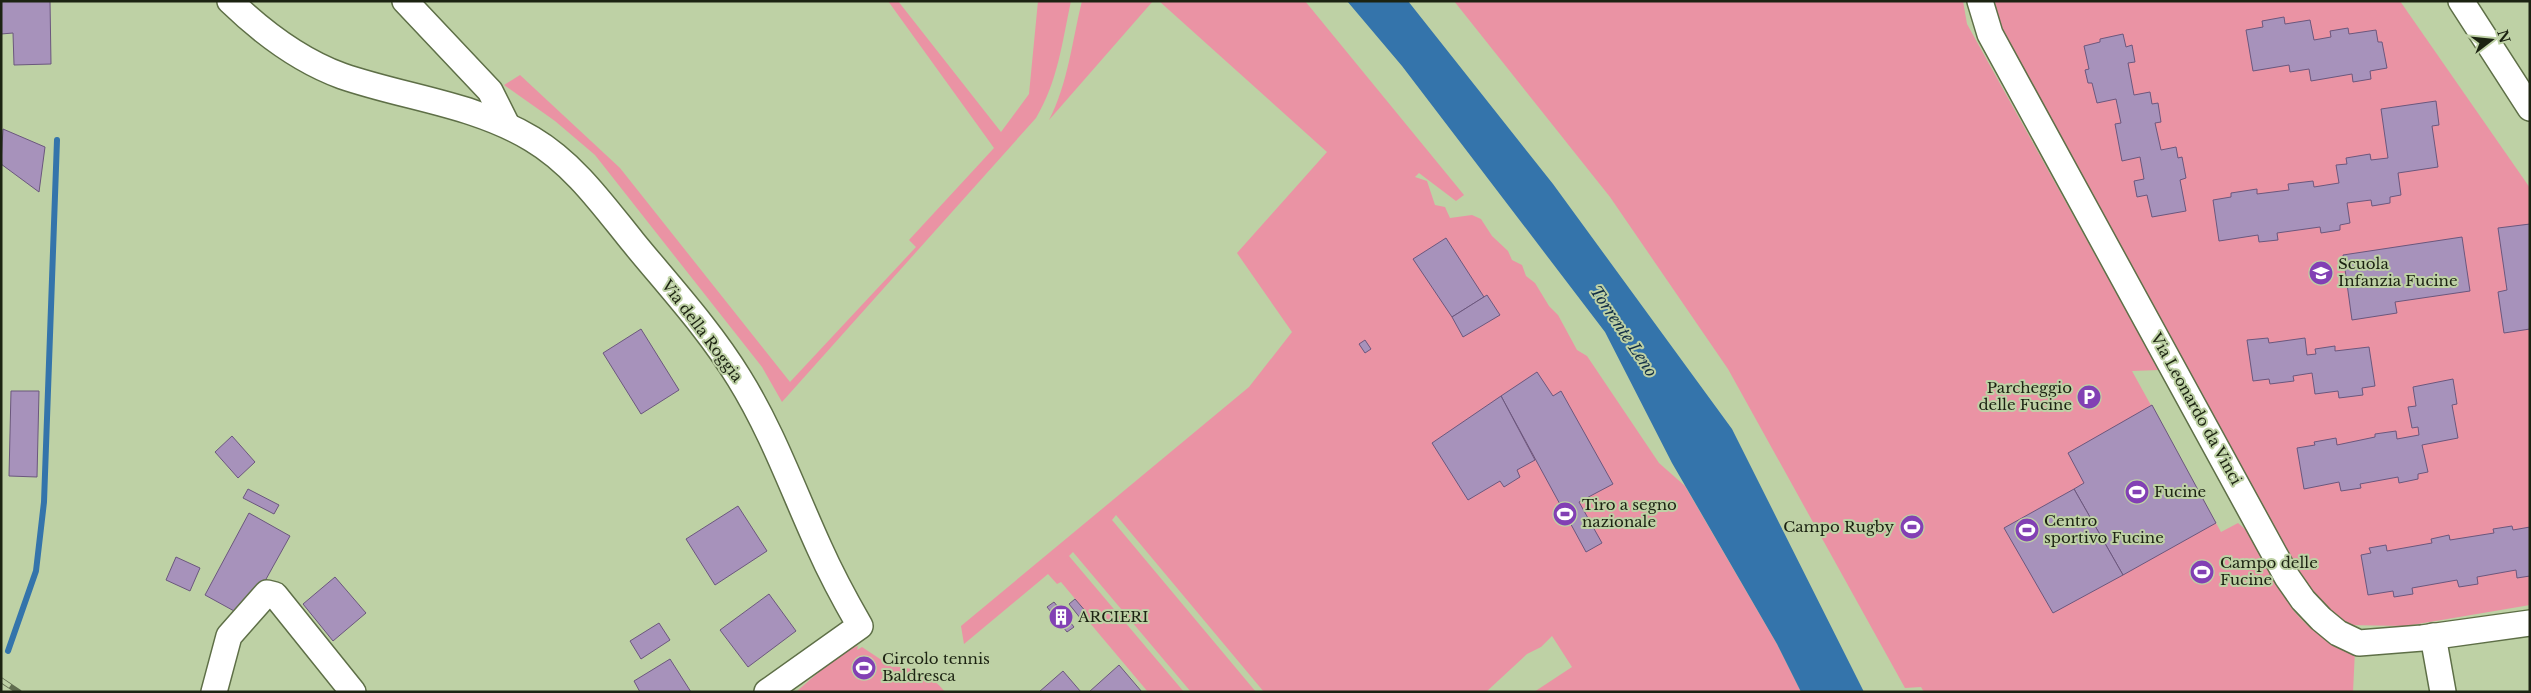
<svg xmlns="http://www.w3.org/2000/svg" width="2531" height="693" font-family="'Libre Baskerville',serif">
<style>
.green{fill:#ea93a4}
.water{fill:#3474ab}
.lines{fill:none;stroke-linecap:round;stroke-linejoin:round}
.stream{stroke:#3474ab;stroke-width:6}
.building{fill:#a792bb;stroke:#6b577d}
.minor-casing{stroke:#5e6f47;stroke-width:28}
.minor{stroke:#fff;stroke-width:25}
.rail-casing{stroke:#616d50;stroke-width:5.5}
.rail{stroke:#bed1a5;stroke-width:4;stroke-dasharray:11;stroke-linecap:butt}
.labels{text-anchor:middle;stroke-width:4;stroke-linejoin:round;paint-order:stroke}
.poi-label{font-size:15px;fill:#1c2312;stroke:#bed1a5;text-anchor:start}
.street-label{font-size:15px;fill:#1c2312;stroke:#bed1a5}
.water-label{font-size:16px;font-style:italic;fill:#122e46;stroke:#bed1a5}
</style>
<rect width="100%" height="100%" fill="#bed1a5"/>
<!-- green -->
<g class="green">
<path d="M888,1H898L1001,132L1029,94L1038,1H1071C1062,43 1058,81 1036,118L782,402L762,367L595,155L555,121L504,85L520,75L620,168L790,382L916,247L909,240L994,148Z"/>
<path d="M1082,1H1153L1049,120C1068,84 1072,41 1082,1Z"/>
<path d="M1159,1H1305L1464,195L1456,201L1419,173L1415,177L1427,181L1435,205L1445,207L1450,218L1472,215L1481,219L1492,236L1508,251L1512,260L1522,265L1526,276L1535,283L1549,306L1558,315L1577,350L1587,356L1659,463L1685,486L1777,644L1801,692H1534L1572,667L1552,636L1541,647L1527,654L1486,692H1264L1116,515L1112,520L1256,692H1191L1073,552L1069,556L1184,692H1148L1084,616L1087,613L1061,582L1057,584L1048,574L964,644L961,626L1249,387L1292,332L1237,253L1327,152Z"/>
<path d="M1454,1H1963L1967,24L2159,370L2132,371L2221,532L2238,523L2252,535L2293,610C2311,631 2328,644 2355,650L2353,692H1924L1921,687L1905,688L1728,369L1610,197Z"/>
<path d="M1992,1H2400L2530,188V605L2406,626L2345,625L2304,581L1993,13Z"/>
<path d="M858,646L857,650L862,647L892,667C911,665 934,677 945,692H796L844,650Z"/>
</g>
<!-- water -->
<path class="water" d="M1347,1H1408L1553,184L1732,429L1864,692H1801L1777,644L1672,463L1605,332L1402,66Z"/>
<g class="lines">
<!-- stream -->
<path class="stream" d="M8,651L36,571L44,502L57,140"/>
</g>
<!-- building -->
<g class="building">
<path d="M1,1H50L51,64L14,65L13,33L1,34Z"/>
<path d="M2284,17L2285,24L2310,20L2314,40L2331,37L2330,31L2348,28L2349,34L2376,30L2378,42H2382L2387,68L2370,71L2371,79L2353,82L2352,74L2311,81L2309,69L2290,72L2289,65L2253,71L2246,30L2263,27L2262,21Z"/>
<path d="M2123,34L2126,47L2132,45L2135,62L2128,63L2134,95L2150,92L2152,104L2158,103L2161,122L2155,123L2161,150L2176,147L2178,158L2182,157L2186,178L2180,180L2186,211L2152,217L2147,195L2137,197L2134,181L2144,179L2140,157L2122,161L2115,124L2121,123L2116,99L2097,103L2092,83H2088L2085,70L2089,69L2084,46L2100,42V39Z"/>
<path d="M2436,101L2439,125L2432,126L2438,167L2398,173L2401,195L2390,197V203L2372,206L2371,200L2347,203L2350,223L2340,225V230L2321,233L2320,227L2277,233L2278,240L2259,242L2258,235L2219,241L2213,200L2231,197V193L2257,189V194L2289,190L2288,184L2313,181L2314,187L2339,183L2336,165L2347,164L2346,158L2370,154L2371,160L2388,158L2381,109Z"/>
<path d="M3,129L45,147L39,192L1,164Z"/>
<path d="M2530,224V329L2504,333L2498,292L2507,290L2498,228Z"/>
<path d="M2462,237L2470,291L2395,302L2397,313L2352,320L2343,255Z"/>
<path d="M1446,238L1484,297L1452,317L1413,259Z"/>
<path d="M1487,295L1500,315L1463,337L1452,317Z"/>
<path d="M641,329L679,390L641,414L603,353Z"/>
<path d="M2268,338L2269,343L2305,338L2307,355L2316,354L2315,349L2335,346V351L2369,347L2375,386L2362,388L2363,395L2339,398L2338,391L2315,394L2312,373L2293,376L2294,381L2270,384L2269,379L2253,381L2247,340Z"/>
<path d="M1365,340L1371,349L1365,353L1359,344Z"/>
<path d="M1537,372L1553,396L1561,391L1613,484L1579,502L1602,543L1586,552L1501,396Z"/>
<path d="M2453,379L2457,404L2452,405L2458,438L2422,445L2428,472L2418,474V479L2399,483L2398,477L2360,484L2361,488L2341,491L2339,482L2304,489L2297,448L2315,445L2314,442L2336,438L2337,445L2375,437V434L2396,431L2397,439L2419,435L2418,427L2412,428L2408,407L2416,406L2413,387Z"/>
<path d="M11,391H39L37,477L9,476Z"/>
<path d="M1501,396L1535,460L1517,470L1520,477L1504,487L1500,481L1468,500L1432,443Z"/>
<path d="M2152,405L2216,523L2123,575L2074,489L2084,483L2068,453Z"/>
<path d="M232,436L255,462L238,478L215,452Z"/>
<path d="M248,489L279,505L274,514L243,498Z"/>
<path d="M2074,489L2123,575L2053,613L2004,528Z"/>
<path d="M738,506L767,551L715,585L686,539Z"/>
<path d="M249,513L290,536L245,617L205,595Z"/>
<path d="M2512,526L2513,530L2530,527V576L2517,578L2516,570L2477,577L2478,584L2459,587L2457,580L2412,588L2413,594L2394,597L2393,591L2368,595L2361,555L2371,553L2369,548L2386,545L2387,551L2432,543L2431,539L2449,535L2450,540L2494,533L2493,529Z"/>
<path d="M176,557L200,568L190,591L166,580Z"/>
<path d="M335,577L366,613L333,641L303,604Z"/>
<path d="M769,594L796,631L748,667L720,630Z"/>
<path d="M1075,599L1087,613L1081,619L1069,604Z"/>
<path d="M1054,602L1074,627L1067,632L1047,607Z"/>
<path d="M659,623L670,640L641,659L630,641Z"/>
<path d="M670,659L691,692H640L634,681Z"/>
<path d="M1119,665L1142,692H1089Z"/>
<path d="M1063,671L1081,692H1039Z"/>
</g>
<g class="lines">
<defs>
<g id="minor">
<path d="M230,1C262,32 301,61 342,76C406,98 474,104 532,139C574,164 603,205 633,242C669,286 709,329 739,378C772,431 793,490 819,547C831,574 845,600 860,626L767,692"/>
<path d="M405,1L490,91L507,125"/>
<path d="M1980,1L1990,34L2287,577L2303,600L2321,619L2338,633L2359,643L2422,638L2530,623"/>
<path d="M2461,1L2530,108"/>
<path d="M2433,636L2443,692"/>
<path d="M214,692L229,636L267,593L275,595L353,692"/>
</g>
</defs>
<!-- minor casing -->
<use href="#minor" class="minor-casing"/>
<!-- minor -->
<use href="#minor" class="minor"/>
<defs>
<path id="rail" d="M1,680L19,692"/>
</defs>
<!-- rail casing -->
<use href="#rail" class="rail-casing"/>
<!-- rail -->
<use href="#rail" class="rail"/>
</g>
<!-- icons -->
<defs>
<symbol id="school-disc" viewBox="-11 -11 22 22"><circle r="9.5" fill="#8240b4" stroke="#bed1a5"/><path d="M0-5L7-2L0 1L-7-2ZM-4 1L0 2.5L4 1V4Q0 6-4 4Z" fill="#fff"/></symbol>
<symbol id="parking-disc" viewBox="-11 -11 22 22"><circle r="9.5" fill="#8240b4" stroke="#bed1a5"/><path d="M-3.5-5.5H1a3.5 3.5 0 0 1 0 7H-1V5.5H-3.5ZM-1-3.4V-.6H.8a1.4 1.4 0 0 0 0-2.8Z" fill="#fff"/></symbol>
<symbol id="stadium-disc" viewBox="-11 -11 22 22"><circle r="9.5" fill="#8240b4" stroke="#bed1a5"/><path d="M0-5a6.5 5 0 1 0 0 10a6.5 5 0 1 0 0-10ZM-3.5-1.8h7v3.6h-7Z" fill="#fff"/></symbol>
<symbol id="building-disc" viewBox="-11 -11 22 22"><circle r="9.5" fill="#8240b4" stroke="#bed1a5"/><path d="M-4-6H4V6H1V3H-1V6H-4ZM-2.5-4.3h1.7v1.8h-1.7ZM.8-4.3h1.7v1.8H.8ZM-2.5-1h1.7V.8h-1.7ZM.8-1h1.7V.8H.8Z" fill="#fff"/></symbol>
</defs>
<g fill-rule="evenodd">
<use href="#school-disc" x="2307" y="259" width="28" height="28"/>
<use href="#parking-disc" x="2075" y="383" width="28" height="28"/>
<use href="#stadium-disc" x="2123" y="478" width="28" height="28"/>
<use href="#stadium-disc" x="1551" y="500" width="28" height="28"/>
<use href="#stadium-disc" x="1898" y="513" width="28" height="28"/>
<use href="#stadium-disc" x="2013" y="516" width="28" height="28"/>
<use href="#stadium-disc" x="2188" y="558" width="28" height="28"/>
<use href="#building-disc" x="1047" y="603" width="28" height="28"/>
<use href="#stadium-disc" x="850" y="654" width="28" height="28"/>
</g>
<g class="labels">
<!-- poi labels -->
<g class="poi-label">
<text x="2338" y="269">Scuola<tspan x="2338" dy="17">Infanzia Fucine</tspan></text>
<text x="2072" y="393" text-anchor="end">Parcheggio<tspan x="2072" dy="17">delle Fucine</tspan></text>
<text x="2154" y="497">Fucine</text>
<text x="1582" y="510">Tiro a segno<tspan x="1582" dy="17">nazionale</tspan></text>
<text x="2044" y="526">Centro<tspan x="2044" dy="17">sportivo Fucine</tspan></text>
<text x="1894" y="532" text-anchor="end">Campo Rugby</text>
<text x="2220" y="568">Campo delle<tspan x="2220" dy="17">Fucine</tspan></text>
<text x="1078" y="622">ARCIERI</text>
<text x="882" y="664">Circolo tennis<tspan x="882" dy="17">Baldresca</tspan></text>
</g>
<!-- street labels -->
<g class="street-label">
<text transform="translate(702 331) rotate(53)" y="5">Via della Roggia</text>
<text transform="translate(2196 409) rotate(61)" y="5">Via Leonardo da Vinci</text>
</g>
<!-- water labels -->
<g class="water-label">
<text transform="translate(1624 331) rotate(56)" y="6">Torrente Leno</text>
</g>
</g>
<!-- border -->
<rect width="2531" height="693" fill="none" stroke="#1c2312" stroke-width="5"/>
<!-- north arrow -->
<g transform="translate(2491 40) rotate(74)" stroke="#bed1a5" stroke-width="4" paint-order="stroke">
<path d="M0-4L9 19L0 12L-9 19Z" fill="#1c2312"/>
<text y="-8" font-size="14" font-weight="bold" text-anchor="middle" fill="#1c2312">N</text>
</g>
</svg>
